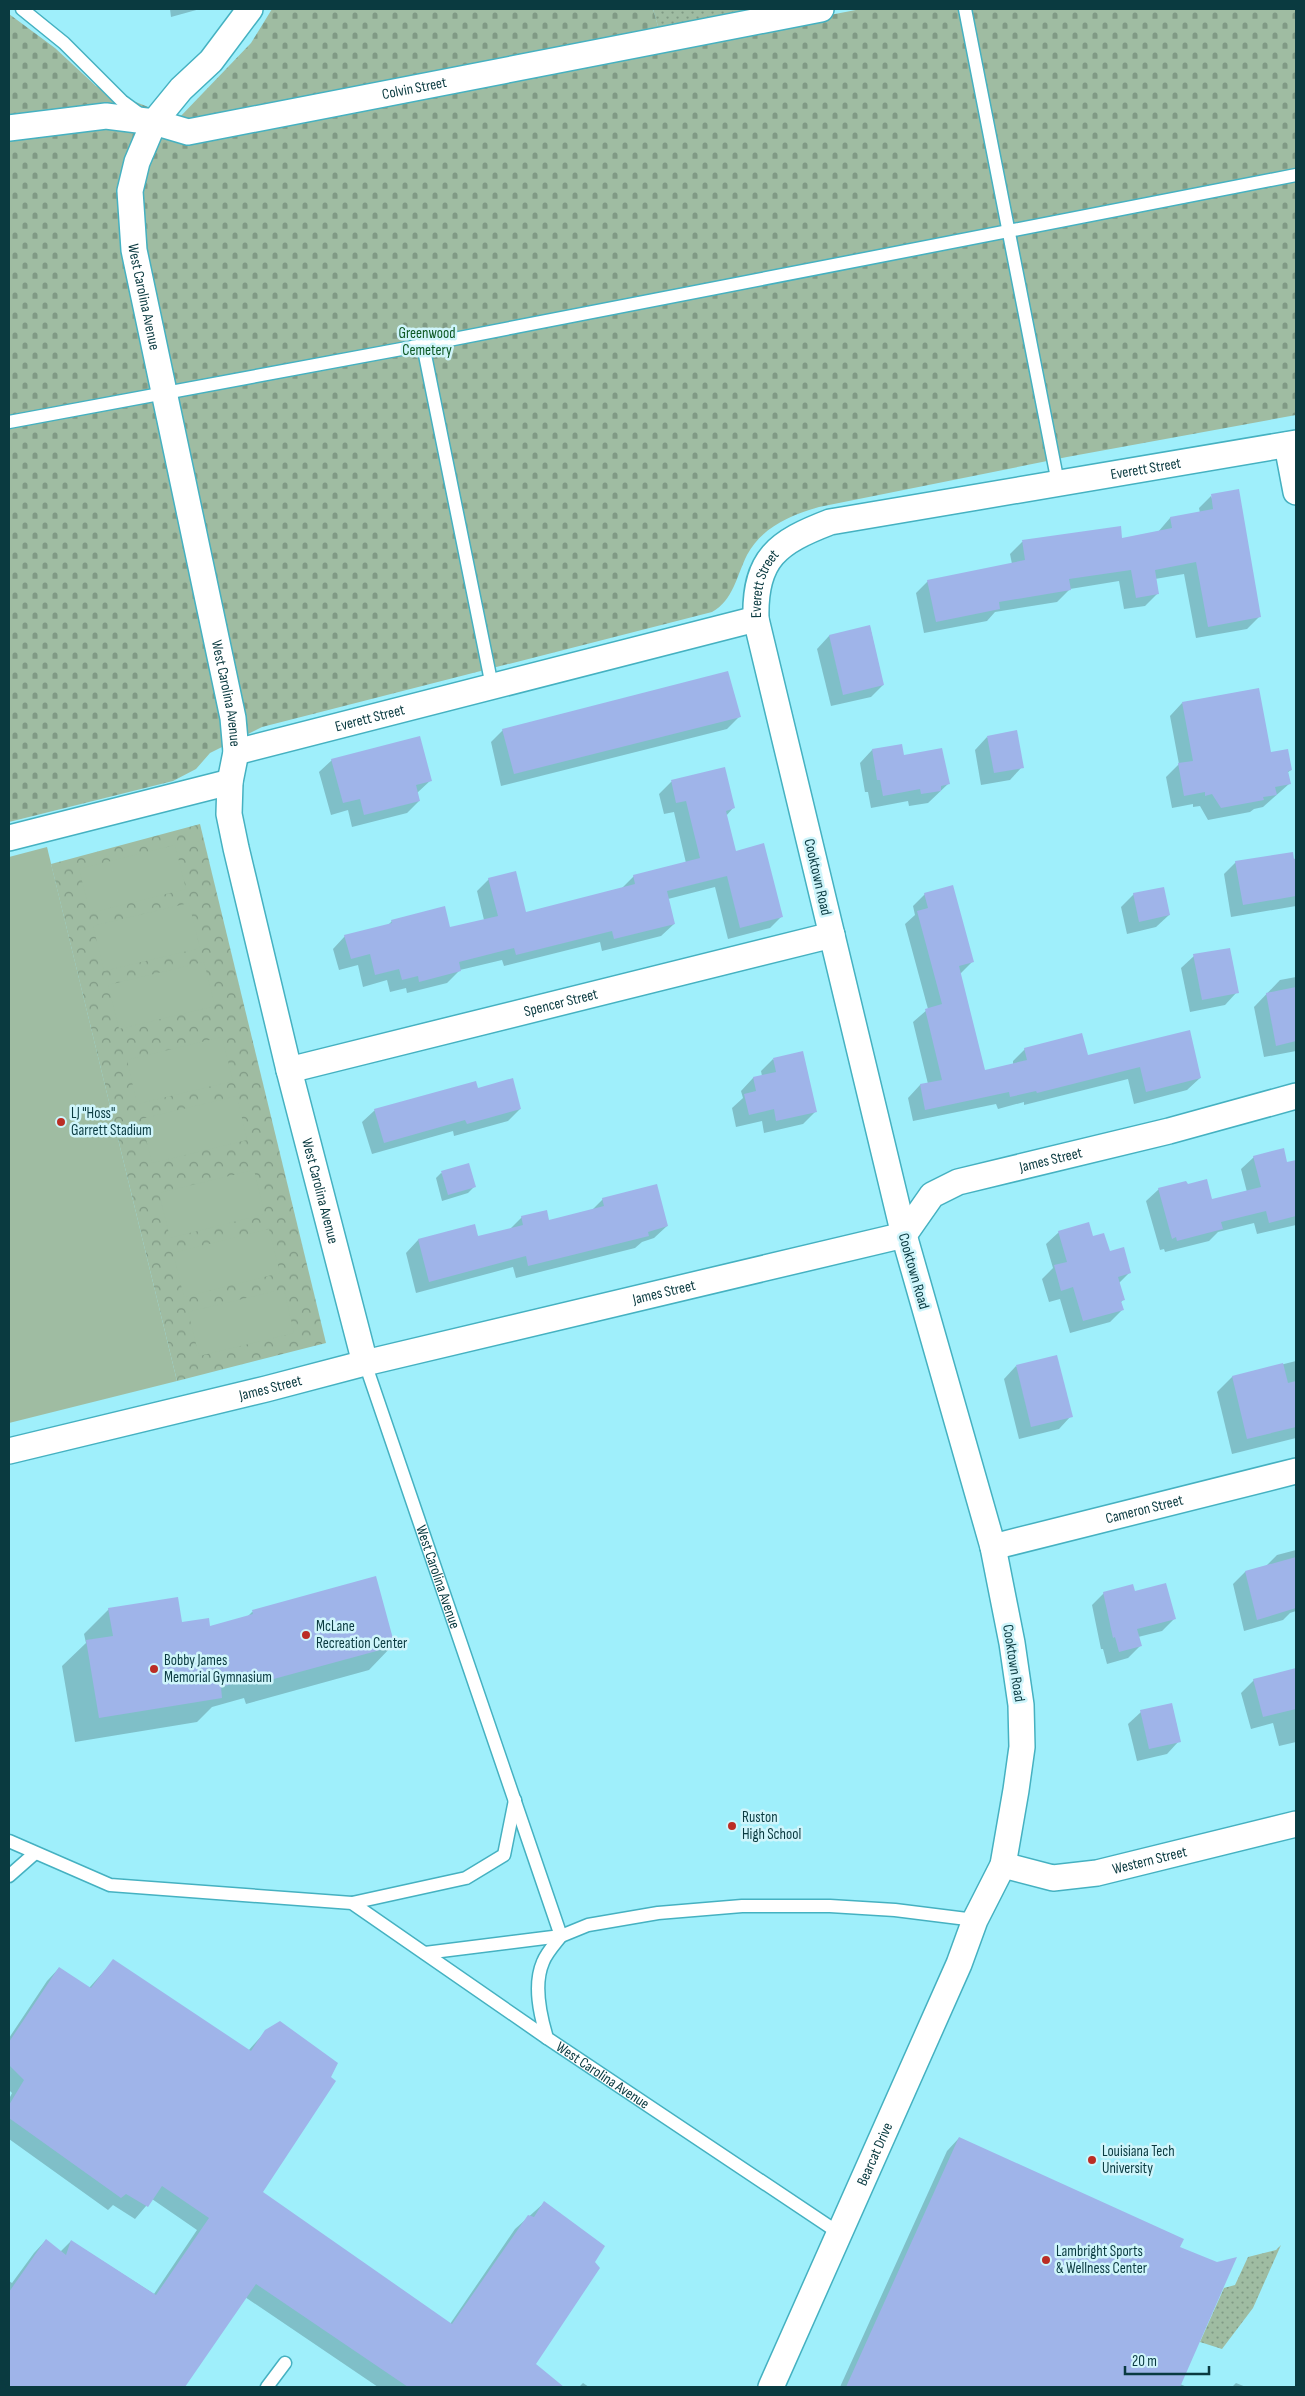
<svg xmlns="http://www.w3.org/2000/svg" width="1305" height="2396" font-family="'Sofia Sans Condensed',sans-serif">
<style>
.grass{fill:url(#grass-dots)}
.cemetery{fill:url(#cemetery-stones)}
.park{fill:url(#park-crowns)}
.pitch{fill:#9fbca2}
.shadow{fill:#0003}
.building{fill:#9fb4e9}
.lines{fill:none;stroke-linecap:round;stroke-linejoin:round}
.service-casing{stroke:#45b1c1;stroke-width:15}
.minor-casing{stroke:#45b1c1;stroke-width:28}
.service{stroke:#fff;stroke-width:12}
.minor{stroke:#fff;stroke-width:25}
.poi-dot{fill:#bb2d25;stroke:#cff5fb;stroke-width:2}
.labels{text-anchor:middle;stroke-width:5;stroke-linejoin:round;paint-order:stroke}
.street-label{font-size:15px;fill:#0a3a40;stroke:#cff5fb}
.park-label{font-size:15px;fill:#0c5823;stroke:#cff5fb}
.poi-label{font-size:15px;fill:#0a3a40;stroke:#cff5fb;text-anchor:start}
</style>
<defs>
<pattern id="grass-dots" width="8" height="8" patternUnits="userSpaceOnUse" patternTransform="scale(1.25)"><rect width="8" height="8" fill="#9fbca2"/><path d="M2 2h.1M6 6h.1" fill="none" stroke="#809a85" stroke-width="1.8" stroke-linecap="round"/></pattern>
<pattern id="cemetery-stones" width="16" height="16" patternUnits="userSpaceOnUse" patternTransform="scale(1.25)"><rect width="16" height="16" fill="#9fbca2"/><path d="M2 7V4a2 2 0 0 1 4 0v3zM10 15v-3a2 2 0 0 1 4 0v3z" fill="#809a85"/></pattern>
<pattern id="park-crowns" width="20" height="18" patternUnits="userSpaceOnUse" patternTransform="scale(1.25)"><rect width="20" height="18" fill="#9fbca2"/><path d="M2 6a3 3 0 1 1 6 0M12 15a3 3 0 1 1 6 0" fill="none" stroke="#809a85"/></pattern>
</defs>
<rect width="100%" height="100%" fill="#9feffb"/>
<!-- grass -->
<g class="grass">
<path d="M653,9H768L659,30Z"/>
<path d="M1281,2245L1253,2308L1222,2349L1200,2342L1224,2288L1235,2285L1248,2257L1276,2250Z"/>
</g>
<!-- cemetery -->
<path class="cemetery" d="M272,9H653L664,47L861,9H1296V415L1067,457L819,507C791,515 762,527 747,555C737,575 733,601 712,612L262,727L210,753L196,769L173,781L9,822V14L55,48L96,86L178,119L251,43Z"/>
<!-- park -->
<path class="park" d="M200,824L326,1343L177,1381L51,864Z"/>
<!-- pitch -->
<g class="pitch">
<path d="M175,845L186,889L90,913L79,869Z"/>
<path d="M47,847L177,1381L9,1423V857Z"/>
<path d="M189,903L200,948L104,971L93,926Z"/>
<path d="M204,962L215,1006L119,1029L108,985Z"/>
<path d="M222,1037L233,1081L137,1104L127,1060Z"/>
<path d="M237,1096L247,1140L152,1163L141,1119Z"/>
<path d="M254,1170L265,1214L170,1238L159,1193Z"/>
<path d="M269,1229L280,1273L184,1297L173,1253Z"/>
<path d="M284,1289L294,1333L199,1356L188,1312Z"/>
</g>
<!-- shadow -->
<g class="shadow">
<path d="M170,9H200L171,17Z"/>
<path d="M1211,496L1260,616L1247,629L1196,638L1184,574L1155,579L1158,593L1145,606L1124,609L1119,581L1070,589L1057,602L995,612L987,621L924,633L916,593L928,581L1012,564L1010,554L1022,542L1121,540L1158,532L1170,518L1200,513L1199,508Z"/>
<path d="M870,627L883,685L871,697L831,706L817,649L829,636Z"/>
<path d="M1182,703L1270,753L1291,770L1287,773L1289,784L1263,807L1254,809L1250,812L1208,820L1200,806L1193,807V804L1172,808L1166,777L1179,764L1170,716Z"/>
<path d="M739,717L727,729L501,786L491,742L503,730Z"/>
<path d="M987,737L1022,767L1010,780L981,785L975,750Z"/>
<path d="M872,750L903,756L948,784L928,803L909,806L908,801L871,808L868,792H865L860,763Z"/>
<path d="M332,760L431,780L417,793L419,801L407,813L352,827L348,810L331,815L319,772Z"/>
<path d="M724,768L734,807L726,816L735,852L782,916L770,928L728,939L715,887L668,899L674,924L661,936L602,951L600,942L504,966L502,960L460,970L447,983L407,993L406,988L390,992L387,980L363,987L358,965L339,970L333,949L345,936L387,926L392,921L449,929L484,920L477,891L489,879L525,914L622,888L634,876L686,863L674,812L664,814L659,794L671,782Z"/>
<path d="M1296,860V906L1231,917L1224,874L1236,862Z"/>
<path d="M925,894L972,962L960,974L984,1072L1013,1064V1061L1025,1049L1087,1056L1200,1078L1187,1090L1134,1104L1128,1079L1024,1105V1102L998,1109L996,1104L913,1121L908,1098L920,1085L928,1084L913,1022L928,1009L905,924L915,915L913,906Z"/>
<path d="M1134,894L1169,915L1156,927L1127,934L1121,907Z"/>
<path d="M1194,956L1237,992L1225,1005L1190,1012L1181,968Z"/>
<path d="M1296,977V1051L1264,1057L1254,1007L1280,980Z"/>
<path d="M773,1059L816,1111L803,1124L764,1133L762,1121L736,1127L732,1108L743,1098L741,1091L753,1078L762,1076L761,1071Z"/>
<path d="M477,1089L520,1109L508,1121L454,1136L453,1131L372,1154L362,1122L375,1110Z"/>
<path d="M1254,1157L1286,1164L1296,1161V1225L1257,1234L1254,1223L1218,1232L1209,1241L1165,1252L1164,1249L1160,1250L1146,1201L1159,1189L1187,1186L1211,1201L1247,1192L1241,1169Z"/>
<path d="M441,1173L474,1187L468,1193L442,1201L436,1178Z"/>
<path d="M603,1199L667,1226L654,1238L642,1242L635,1248L516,1278L513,1267L416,1293L406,1253L418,1240L474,1226L478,1237L509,1230L522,1217L548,1221L592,1210Z"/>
<path d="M1059,1232L1092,1238L1129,1273L1118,1284L1123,1300L1120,1303L1122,1310L1110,1322L1070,1333L1060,1299L1049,1302L1042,1279L1053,1268L1046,1244Z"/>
<path d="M1296,1361V1438L1232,1454L1217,1392L1232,1377Z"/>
<path d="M1016,1366L1071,1416L1059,1429L1019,1439L1004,1379Z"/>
<path d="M1296,1550V1611L1290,1613L1283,1620L1244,1631L1233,1584L1245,1572L1266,1566L1277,1555Z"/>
<path d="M375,1578L393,1645L369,1670L246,1704L244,1698L212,1707L197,1722L75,1742L62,1666L86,1643L84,1634L109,1609L209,1627L247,1617L252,1612Z"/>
<path d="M1104,1593H1134L1174,1619L1162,1631L1138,1637L1140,1646L1128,1658L1107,1664L1103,1649H1101L1092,1605Z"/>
<path d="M1293,1670L1296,1683V1742L1279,1746L1273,1723L1251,1729L1241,1693L1254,1680Z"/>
<path d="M1141,1712L1179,1741L1167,1754L1137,1761L1128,1724Z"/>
<path d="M113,1961L248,2051L266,2031L261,2192L450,2324L515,2229L544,2203L534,2365L562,2387H378L245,2297L184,2387H9V2281L12,2283L34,2253L46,2240L60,2252L71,2241L154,2294L197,2230L152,2199L135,2219L113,2205L108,2210L9,2139V2099L12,2093L9,2090V2038L47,1981L59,1968L89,1988Z"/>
<path d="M959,2138L1178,2248L1180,2384L1187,2387H840L947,2151Z"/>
<path d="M583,2383L589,2387H579Z"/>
<path d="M1236,2383L1246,2387H1232Z"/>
</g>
<!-- building -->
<g class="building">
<path d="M1239,489L1261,617L1208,627L1196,562L1155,570L1159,594L1136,598L1131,570L1069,579L1071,590L999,602L1000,609L936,622L927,580L1025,560L1022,540L1121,526L1122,538L1172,528L1170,517L1213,509L1211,494Z"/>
<path d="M870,625L884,685L843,695L829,635Z"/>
<path d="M728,671L741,717L514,774L502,729Z"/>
<path d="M1259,688L1271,752L1288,749L1292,770L1288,771L1291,784L1275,787L1277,795L1263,797L1264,800L1221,808L1212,794L1205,796V792L1184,796L1178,763L1193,761L1182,702Z"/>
<path d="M1017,730L1024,768L994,773L987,736Z"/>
<path d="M420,736L432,781L416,785L420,801L364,815L360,799L343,803L331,759Z"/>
<path d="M902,744L904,755L942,748L950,784L941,786V791L921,794L920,789L883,796L880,780H877L872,749Z"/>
<path d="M725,767L735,808L726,811L736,851L764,843L783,917L740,928L727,876L667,891L675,924L614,939L612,931L516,955L514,948L459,962L461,971L419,982L418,976L402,980L399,969L375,975L370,954L351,959L344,935L392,923L391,920L445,906L450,927L498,916L488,878L516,871L526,912L635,884L633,875L700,858L686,801L676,803L671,780Z"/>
<path d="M1293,852L1294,859L1296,858V896L1243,905L1235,861Z"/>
<path d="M953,885L974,962L959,966L985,1070L1027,1060L1024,1048L1082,1033L1088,1055L1190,1030L1201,1078L1146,1092L1140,1067L1037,1093L1036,1091L1010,1097L1009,1092L925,1110L920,1084L942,1080L925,1009L942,1004L917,911L928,908L924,893Z"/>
<path d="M1164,887L1170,915L1139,922L1133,893Z"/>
<path d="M1230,948L1239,993L1202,1000L1193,954Z"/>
<path d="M1296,987V1041L1276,1046L1266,993Z"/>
<path d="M803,1051L817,1112L776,1121L774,1109L749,1115L744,1094L756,1091L753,1077L776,1072L773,1058Z"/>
<path d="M513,1078L521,1109L467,1124L465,1120L384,1143L374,1109L476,1081L478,1088Z"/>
<path d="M1284,1148L1287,1162L1296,1160V1216L1269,1223L1266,1211L1221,1222L1223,1229L1177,1241L1176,1237L1172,1239L1158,1188L1186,1181L1188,1184L1207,1179L1212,1199L1261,1187L1253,1156Z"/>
<path d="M469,1163L476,1187L448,1195L441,1171Z"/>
<path d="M657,1184L668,1226L648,1232L649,1236L528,1266L526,1256L429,1282L418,1239L475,1224L478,1236L523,1225L521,1216L547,1210L549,1220L604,1206L602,1198Z"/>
<path d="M1089,1222L1093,1236L1104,1233L1110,1251L1124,1247L1131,1273L1118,1277L1125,1300L1121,1301L1124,1310L1083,1321L1073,1287L1061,1291L1054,1265L1067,1262L1058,1231Z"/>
<path d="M1057,1355L1073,1417L1031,1427L1016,1365Z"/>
<path d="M1283,1363L1288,1383L1296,1381V1427L1247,1439L1232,1376Z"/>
<path d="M1296,1557V1608L1257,1620L1245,1571Z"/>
<path d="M376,1576L395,1646L270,1680L268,1674L221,1687L222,1698L99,1718L86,1640L113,1636L108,1608L178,1597L182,1622L209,1618L210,1626L253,1614L252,1610Z"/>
<path d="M1166,1583L1176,1619L1137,1629L1142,1646L1119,1652L1115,1637L1113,1638L1103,1592L1133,1584L1135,1591Z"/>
<path d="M1296,1668V1709L1263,1717L1253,1679Z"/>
<path d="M1172,1703L1181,1742L1149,1749L1140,1710Z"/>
<path d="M113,1959L251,2051L265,2030L280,2021L338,2063L331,2077L336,2081L263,2192L452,2324L528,2215L534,2217L544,2201L605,2246L595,2262L600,2268L536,2364L564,2387H408L256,2284L185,2387H9V2292L46,2239L66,2255L71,2240L156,2295L209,2218L162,2186L148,2207L126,2194L121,2198L9,2118V2105L24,2080L9,2065V2042L59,1967L91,1988Z"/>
<path d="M959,2137L1184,2239L1180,2247L1217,2262L1237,2257L1180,2387H846Z"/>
</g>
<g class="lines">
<defs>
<g id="service">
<path d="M22,9L64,43L122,101L141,115"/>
<path d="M965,9L1058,483"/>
<path d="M423,345L492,686"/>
<path d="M9,422L423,345L1296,175"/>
<path id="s1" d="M365,1363L561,1936C555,1944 547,1952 543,1962C533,1985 540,2015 547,2038L839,2233"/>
<path d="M9,1841L110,1885L352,1903L547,2038"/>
<path d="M9,1876L34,1854"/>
<path d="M352,1903L466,1878L504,1855L515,1800"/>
<path d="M425,1953L561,1936L588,1925L658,1913L742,1906H830L895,1910L975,1920"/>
<path d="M267,2387L285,2363"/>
</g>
<g id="minor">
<path id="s2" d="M250,9L211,61L181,89L154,122L137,162L130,191L134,250L233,718L236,752L230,782L229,814L236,848L289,1070L365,1363"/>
<path id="s3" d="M9,128L106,116L154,122L188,132L821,9"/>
<path d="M1287,445L1296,492"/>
<path id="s4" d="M236,752L756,619"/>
<path d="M9,838L230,782"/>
<path id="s5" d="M289,1070L832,935"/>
<path id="s6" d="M9,1451L266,1389L365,1363L904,1235L932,1195L958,1182L1169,1131L1296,1096"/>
<path id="s7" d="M993,1547L1296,1471"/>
<path id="s8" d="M1003,1865L1053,1878L1097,1873L1296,1824"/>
<path id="s9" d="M771,2387L959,1964L975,1920L1003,1865L1016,1790L1022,1747L1021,1705L1012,1643L993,1547L904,1235L756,619C754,558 778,542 830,522L1296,443"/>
</g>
</defs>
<!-- service casing -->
<use href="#service" class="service-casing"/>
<!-- minor casing -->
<use href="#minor" class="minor-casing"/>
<!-- service -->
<use href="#service" class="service"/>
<!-- minor -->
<use href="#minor" class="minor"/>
</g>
<!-- markers -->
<g class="poi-dot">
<circle cx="61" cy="1122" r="5"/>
<circle cx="306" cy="1635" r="5"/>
<circle cx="154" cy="1669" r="5"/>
<circle cx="732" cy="1826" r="5"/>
<circle cx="1092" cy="2160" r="5"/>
<circle cx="1046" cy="2260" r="5"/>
</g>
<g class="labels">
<!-- street labels -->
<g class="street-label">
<text dy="5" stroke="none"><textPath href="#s3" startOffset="412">Colvin Street</textPath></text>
<text dy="5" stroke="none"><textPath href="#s2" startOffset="329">West Carolina Avenue</textPath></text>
<text dy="5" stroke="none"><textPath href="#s9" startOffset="2306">Everett Street</textPath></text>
<text dy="5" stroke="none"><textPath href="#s9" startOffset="1888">Everett Street</textPath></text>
<text dy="5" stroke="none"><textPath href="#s2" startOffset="734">West Carolina Avenue</textPath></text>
<text dy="5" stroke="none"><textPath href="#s4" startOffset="138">Everett Street</textPath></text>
<text transform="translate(818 877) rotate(77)" y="5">Cooktown Road</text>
<text dy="5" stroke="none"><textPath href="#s5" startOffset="280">Spencer Street</textPath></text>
<text dy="5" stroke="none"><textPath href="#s6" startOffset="1094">James Street</textPath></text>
<text dy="5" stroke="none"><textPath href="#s2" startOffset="1244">West Carolina Avenue</textPath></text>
<text transform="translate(914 1271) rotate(74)" y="5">Cooktown Road</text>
<text dy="5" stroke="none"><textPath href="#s6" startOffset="674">James Street</textPath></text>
<text dy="5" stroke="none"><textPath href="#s6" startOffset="269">James Street</textPath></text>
<text dy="5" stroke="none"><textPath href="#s7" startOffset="156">Cameron Street</textPath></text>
<text dy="5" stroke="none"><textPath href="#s1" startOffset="226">West Carolina Avenue</textPath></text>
<text transform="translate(1014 1663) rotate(81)" y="5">Cooktown Road</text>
<text dy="5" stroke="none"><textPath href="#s8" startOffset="150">Western Street</textPath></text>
<text dy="5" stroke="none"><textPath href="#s1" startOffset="782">West Carolina Avenue</textPath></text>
<text dy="5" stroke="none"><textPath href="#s9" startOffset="255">Bearcat Drive</textPath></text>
</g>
<!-- park labels -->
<g class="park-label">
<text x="427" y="338">Greenwood<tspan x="427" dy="17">Cemetery</tspan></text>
</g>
<!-- poi labels -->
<g class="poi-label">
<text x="71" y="1118">LJ "Hoss"<tspan x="71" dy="17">Garrett Stadium</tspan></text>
<text x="316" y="1631">McLane<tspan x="316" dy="17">Recreation Center</tspan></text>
<text x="164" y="1665">Bobby James<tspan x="164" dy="17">Memorial Gymnasium</tspan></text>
<text x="742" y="1822">Ruston<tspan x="742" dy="17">High School</tspan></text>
<text x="1102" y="2156">Louisiana Tech<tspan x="1102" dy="17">University</tspan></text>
<text x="1056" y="2256">Lambright Sports<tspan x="1056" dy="17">&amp; Wellness Center</tspan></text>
</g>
</g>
<!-- border -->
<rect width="1305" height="2396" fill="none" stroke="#0a3a40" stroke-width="20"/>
<!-- scale -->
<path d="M1125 2366v8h84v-8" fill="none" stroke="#0a3a40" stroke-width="2.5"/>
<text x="1132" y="2366" font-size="15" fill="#0a3a40" stroke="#cff5fb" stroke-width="4" paint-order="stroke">20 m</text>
</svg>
